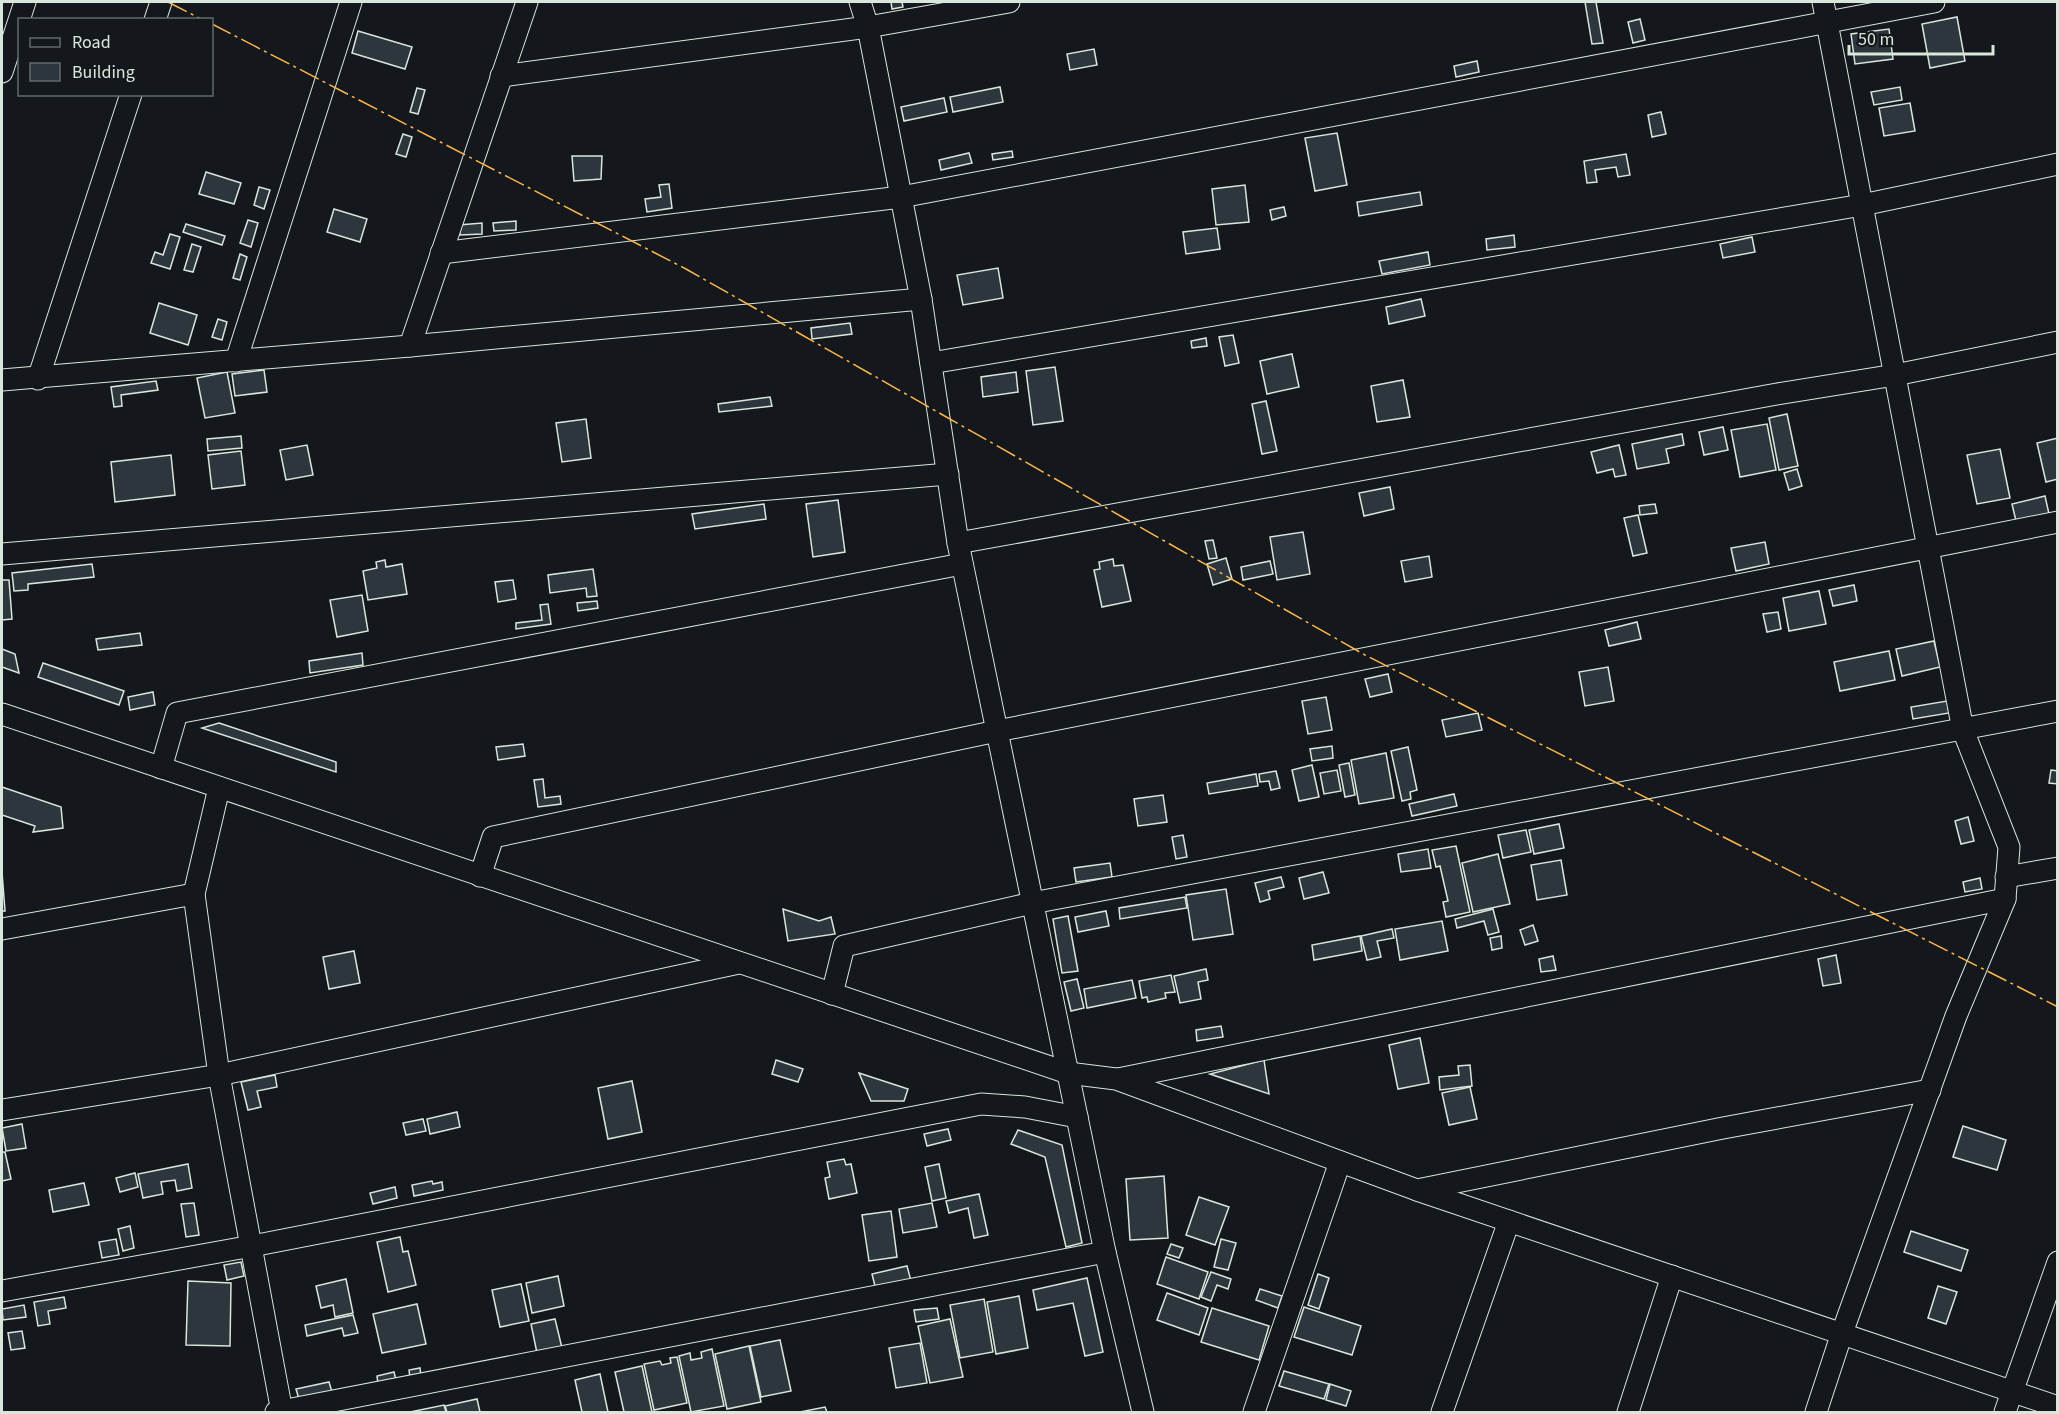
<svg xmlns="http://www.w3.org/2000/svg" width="2059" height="1414" font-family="'Source Sans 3',sans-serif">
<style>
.building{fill:#2c363c;stroke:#d8e6dc;stroke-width:1.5}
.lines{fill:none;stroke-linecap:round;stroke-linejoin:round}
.minor-casing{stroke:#d8e6dc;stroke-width:23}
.minor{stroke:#14181c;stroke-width:21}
.power{stroke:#ffb74d;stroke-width:1.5;stroke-dasharray:21 4.5 3 4.5;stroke-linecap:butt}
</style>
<rect width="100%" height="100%" fill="#14181c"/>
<!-- building -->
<g class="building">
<path d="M891,2H902L903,7L892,9Z"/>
<path d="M1585,2H1596L1603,43L1592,44Z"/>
<path d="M1957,17L1965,61L1930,68L1922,24Z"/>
<path d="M1640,19L1645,40L1633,43L1628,22Z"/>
<path d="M1889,29L1893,59L1855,64L1851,34Z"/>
<path d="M358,31L412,47L405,69L352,53Z"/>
<path d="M1094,49L1097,65L1070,70L1067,54Z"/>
<path d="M1477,61L1479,72L1456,77L1454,66Z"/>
<path d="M1000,87L1003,102L953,112L950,97Z"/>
<path d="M1900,87L1902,100L1874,105L1871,92Z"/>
<path d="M417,88L425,90L418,114L410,112Z"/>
<path d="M944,98L947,112L904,121L901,107Z"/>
<path d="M1910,103L1915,131L1884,136L1879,108Z"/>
<path d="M1661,112L1666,134L1652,137L1648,115Z"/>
<path d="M1337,133L1347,185L1315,191L1305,138Z"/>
<path d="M403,134L412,137L406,157L396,154Z"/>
<path d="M1012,151L1013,157L993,160L992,154Z"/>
<path d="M969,153L972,163L941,170L939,160Z"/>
<path d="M1626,154L1630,175L1618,177L1616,167L1595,170L1597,182L1587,183L1584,161Z"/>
<path d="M572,156H602L601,179L574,181Z"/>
<path d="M206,172L241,183L234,204L199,194Z"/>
<path d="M669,184L672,208L647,212L645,199L661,197L659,185Z"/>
<path d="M1245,185L1249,222L1216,225L1212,189Z"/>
<path d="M259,187L270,190L264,209L254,205Z"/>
<path d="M1420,192L1422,205L1359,216L1357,202Z"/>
<path d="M1284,207L1286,216L1272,220L1270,210Z"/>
<path d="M334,209L367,219L360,242L327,232Z"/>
<path d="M248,220L258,223L251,247L240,243Z"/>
<path d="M516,221V230L494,231L493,223Z"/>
<path d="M482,223V234L460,235L459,225Z"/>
<path d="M186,224L225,236L222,245L183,232Z"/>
<path d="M1217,228L1220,249L1186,254L1183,232Z"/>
<path d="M170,234L180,237L170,269L151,263L155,252L163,255Z"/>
<path d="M1514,235L1515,247L1487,250L1486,239Z"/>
<path d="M1752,237L1755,252L1723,258L1720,244Z"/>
<path d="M192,244L201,247L193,272L184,270Z"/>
<path d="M1428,252L1430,265L1382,274L1379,261Z"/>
<path d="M240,254L247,257L240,280L233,278Z"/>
<path d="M998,268L1003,298L963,305L957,275Z"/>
<path d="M1421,299L1425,316L1389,324L1386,307Z"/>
<path d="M159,303L197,315L188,345L150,333Z"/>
<path d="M218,319L227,322L222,340L212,337Z"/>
<path d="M850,323L852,334L812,339L811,328Z"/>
<path d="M1233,335L1239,363L1225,366L1219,337Z"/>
<path d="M1206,338L1207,346L1192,348L1191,341Z"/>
<path d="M1292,354L1299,387L1267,394L1260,361Z"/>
<path d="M1055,367L1063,421L1033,425L1026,371Z"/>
<path d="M264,370L267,392L235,396L232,374Z"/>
<path d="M227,372L235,413L205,418L197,378Z"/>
<path d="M1016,372L1018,392L983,397L981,377Z"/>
<path d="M1403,380L1410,417L1377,422L1371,386Z"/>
<path d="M156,381L158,390L121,395L122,406L114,407L111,387Z"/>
<path d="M770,397L772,406L719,412L718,404Z"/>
<path d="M1266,401L1277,451L1262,454L1252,404Z"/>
<path d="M1787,414L1798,466L1779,470L1769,418Z"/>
<path d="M586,419L591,458L562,462L556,423Z"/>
<path d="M1767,424L1776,470L1740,477L1731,430Z"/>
<path d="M1723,427L1728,450L1704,455L1699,432Z"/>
<path d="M1682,434L1684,445L1666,449L1669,463L1637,469L1632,444Z"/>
<path d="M241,436L242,448L208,451L207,439Z"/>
<path d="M2058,438V479L2046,482L2037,443Z"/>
<path d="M307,445L313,475L286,480L280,450Z"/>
<path d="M1619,445L1626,475L1615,477L1613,469L1597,473L1591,452Z"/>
<path d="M2000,449L2010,498L1977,504L1967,455Z"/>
<path d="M241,451L245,485L212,489L208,455Z"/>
<path d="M171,455L175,495L115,502L111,462Z"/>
<path d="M1797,469L1802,486L1789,490L1784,473Z"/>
<path d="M1390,487L1394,509L1364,516L1359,493Z"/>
<path d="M2045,496L2049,514L2016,521L2012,504Z"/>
<path d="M838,500L845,552L813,557L806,504Z"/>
<path d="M764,504L766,519L695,529L692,514Z"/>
<path d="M1655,504L1657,513L1640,515L1639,506Z"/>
<path d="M1638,515L1647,553L1633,556L1624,518Z"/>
<path d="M1303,532L1310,574L1277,580L1270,537Z"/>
<path d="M1213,540L1217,558L1209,559L1205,541Z"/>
<path d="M1765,542L1769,564L1736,571L1731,548Z"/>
<path d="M1429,556L1432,577L1405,582L1401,561Z"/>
<path d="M1226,558L1232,579L1213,585L1207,564Z"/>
<path d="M1113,559L1114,566L1123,565L1131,601L1102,607L1094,570L1100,569L1099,562Z"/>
<path d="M385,560L386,567L402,564L407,594L368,600L363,571L377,568L376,562Z"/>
<path d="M1270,561L1273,574L1243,580L1241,567Z"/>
<path d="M92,564L94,577L28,584V590L14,591L12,573Z"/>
<path d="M593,569L597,596L587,597L586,588L550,593L548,575Z"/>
<path d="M2,580H9L12,619L2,620Z"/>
<path d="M513,580L516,599L498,602L495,582Z"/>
<path d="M1854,585L1857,601L1833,606L1829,590Z"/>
<path d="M1819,591L1826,624L1789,631L1783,598Z"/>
<path d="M362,595L368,631L337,637L330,600Z"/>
<path d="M597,601L598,608L578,611L577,603Z"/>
<path d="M548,604L551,624L516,629V623L542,620L540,605Z"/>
<path d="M1778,612L1781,629L1767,632L1763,614Z"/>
<path d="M1637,622L1641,639L1609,646L1605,630Z"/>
<path d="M140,633L142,645L98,650L96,639Z"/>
<path d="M1934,641L1940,667L1902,676L1896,649Z"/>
<path d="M2,649L15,654L19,673L2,667Z"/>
<path d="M1889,651L1895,680L1840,691L1834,662Z"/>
<path d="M362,653L363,665L310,673L309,661Z"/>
<path d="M43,663L124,691L119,705L38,677Z"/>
<path d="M1608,667L1614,701L1585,706L1579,672Z"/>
<path d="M1388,674L1392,692L1370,697L1365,679Z"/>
<path d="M153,692L155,705L130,710L128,697Z"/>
<path d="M1326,697L1332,730L1308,734L1302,701Z"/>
<path d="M1947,701L1949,713L1913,719L1911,707Z"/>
<path d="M1478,713L1482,730L1446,737L1442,720Z"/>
<path d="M219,723L336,762V772L202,728Z"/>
<path d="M523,744L525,756L498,760L496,747Z"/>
<path d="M1332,746L1333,758L1312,761L1310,749Z"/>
<path d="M1408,747L1417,790L1410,792L1411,799L1402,801L1391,751Z"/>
<path d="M1386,753L1394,798L1359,804L1351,760Z"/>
<path d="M1349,763L1355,795L1345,797L1339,765Z"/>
<path d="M1312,765L1319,797L1299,801L1292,770Z"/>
<path d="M1337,770L1341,791L1324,794L1320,773Z"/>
<path d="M2051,770L2058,771V784L2049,783Z"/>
<path d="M1276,771L1280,788L1271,790L1269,781L1260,782L1259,774Z"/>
<path d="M1256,774L1258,786L1209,794L1207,783Z"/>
<path d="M543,779L545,798L560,796L561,804L538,807L534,780Z"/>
<path d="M2,787L61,807L63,828L33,832L35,826L2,815Z"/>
<path d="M1454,794L1457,806L1412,816L1409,804Z"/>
<path d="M1163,795L1167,822L1138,826L1134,799Z"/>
<path d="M1968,817L1974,841L1961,844L1955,821Z"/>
<path d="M1559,824L1564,848L1534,854L1529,830Z"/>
<path d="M1526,830L1531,852L1503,858L1498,835Z"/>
<path d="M1183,835L1187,857L1176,859L1172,837Z"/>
<path d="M1456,846L1470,912L1446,917L1443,902L1448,901L1440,866L1436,867L1432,850Z"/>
<path d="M1428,849L1431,868L1401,872L1398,854Z"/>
<path d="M1498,854L1510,904L1473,912L1462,863Z"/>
<path d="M1561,860L1567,895L1537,900L1531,865Z"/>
<path d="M1110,863L1112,877L1076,882L1074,868Z"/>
<path d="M2,872L5,911H2Z"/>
<path d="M1323,872L1329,893L1304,899L1299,878Z"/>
<path d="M1281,877L1284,887L1268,891L1270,899L1260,902L1255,883Z"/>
<path d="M1980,878L1982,889L1965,892L1963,882Z"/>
<path d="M1226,889L1233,934L1193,940L1186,895Z"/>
<path d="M1185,897L1187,908L1120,919L1119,908Z"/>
<path d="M783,909L819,921L831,917L835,934L788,941Z"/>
<path d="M1493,909L1499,932L1488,935L1484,921L1457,928L1455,919Z"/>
<path d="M1106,911L1109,926L1078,932L1075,917Z"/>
<path d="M1068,916L1078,971L1062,973L1053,919Z"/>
<path d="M1442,921L1448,951L1400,960L1395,929Z"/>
<path d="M1533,925L1538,941L1525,945L1520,930Z"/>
<path d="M1392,929L1394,938L1377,941L1381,957L1367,960L1361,936Z"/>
<path d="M1360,936L1362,951L1314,960L1312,945Z"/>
<path d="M1501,936L1502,948L1492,950L1490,938Z"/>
<path d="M354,951L360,983L329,989L323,957Z"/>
<path d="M1836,955L1841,983L1823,986L1818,959Z"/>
<path d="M1553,956L1556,970L1541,972L1539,959Z"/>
<path d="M1206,969L1208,980L1198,982L1201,999L1180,1003L1174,976Z"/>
<path d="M1171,975L1175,992L1165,993L1166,998L1148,1002L1147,997L1142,998L1139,981Z"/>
<path d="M1077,979L1084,1008L1071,1011L1064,982Z"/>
<path d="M1132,980L1136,998L1087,1008L1084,989Z"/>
<path d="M1221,1026L1223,1037L1197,1041L1196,1030Z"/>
<path d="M1420,1038L1429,1083L1398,1089L1389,1045Z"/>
<path d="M776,1060L803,1069L798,1082L772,1074Z"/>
<path d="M1264,1060L1269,1094L1210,1074Z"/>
<path d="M1470,1065L1472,1086L1440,1090L1439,1077L1459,1075L1458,1066Z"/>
<path d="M859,1073L908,1089L904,1101H871Z"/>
<path d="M275,1075L277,1087L257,1091L261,1107L248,1110L241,1082Z"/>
<path d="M632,1081L642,1132L608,1139L598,1088Z"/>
<path d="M1470,1087L1477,1119L1449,1125L1442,1093Z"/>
<path d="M457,1112L460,1127L430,1134L427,1119Z"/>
<path d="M423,1119L426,1131L406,1135L403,1123Z"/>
<path d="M22,1124L26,1148L6,1151L2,1128Z"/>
<path d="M1963,1126L2006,1140L1997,1170L1953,1157Z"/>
<path d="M948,1129L951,1140L927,1146L924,1134Z"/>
<path d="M1018,1130L1062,1145L1082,1243L1066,1247L1045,1157L1011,1144Z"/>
<path d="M2,1152H5L11,1179L2,1181Z"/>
<path d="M844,1159L846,1165L851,1164L857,1193L829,1199L825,1178L830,1177L827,1162Z"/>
<path d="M188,1164L192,1188L177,1191L175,1180L161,1182L163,1194L143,1198L138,1174Z"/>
<path d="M939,1164L946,1198L932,1201L925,1167Z"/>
<path d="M135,1173L138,1187L120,1192L116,1178Z"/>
<path d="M1164,1176L1168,1238L1130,1240L1126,1179Z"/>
<path d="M432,1181L433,1184L442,1182L443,1190L414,1196L412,1185Z"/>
<path d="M84,1183L89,1205L53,1212L49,1190Z"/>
<path d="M395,1187L397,1198L373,1204L370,1193Z"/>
<path d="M979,1194L988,1235L974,1238L968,1208L949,1213L946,1201Z"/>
<path d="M1199,1197L1229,1207L1215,1245L1186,1235Z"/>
<path d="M194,1203L199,1235L186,1237L181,1204Z"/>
<path d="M932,1203L937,1227L903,1233L899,1209Z"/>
<path d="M891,1211L897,1257L869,1261L862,1215Z"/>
<path d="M130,1226L134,1248L123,1251L118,1229Z"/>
<path d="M1911,1231L1968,1250L1961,1271L1904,1252Z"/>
<path d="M400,1237L403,1252L408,1251L416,1285L388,1292L377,1242Z"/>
<path d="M116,1239L119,1255L102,1258L99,1242Z"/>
<path d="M1221,1239L1236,1243L1228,1270L1214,1267Z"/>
<path d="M1171,1244L1183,1248L1179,1258L1167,1254Z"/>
<path d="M1166,1257L1208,1272L1199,1299L1157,1284Z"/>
<path d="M241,1262L244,1276L227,1280L224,1265Z"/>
<path d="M907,1266L911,1281L876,1290L872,1274Z"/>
<path d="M1211,1272L1231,1279L1228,1289L1217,1285L1211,1301L1201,1297Z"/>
<path d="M1318,1274L1329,1278L1319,1309L1308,1305Z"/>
<path d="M558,1276L564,1306L532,1313L526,1283Z"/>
<path d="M1087,1278L1103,1352L1085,1356L1073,1303L1037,1310L1033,1290Z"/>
<path d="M346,1279L353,1313L335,1317L333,1305L321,1308L316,1286Z"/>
<path d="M188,1281L231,1283L230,1346L186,1345Z"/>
<path d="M521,1284L529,1321L500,1327L492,1290Z"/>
<path d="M1938,1286L1957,1292L1946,1324L1928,1318Z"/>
<path d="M1260,1289L1282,1296L1278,1308L1256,1300Z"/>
<path d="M1167,1293L1208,1308L1199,1335L1157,1320Z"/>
<path d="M1019,1296L1028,1348L996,1354L987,1302Z"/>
<path d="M64,1297L66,1308L48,1311L50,1324L38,1326L34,1302Z"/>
<path d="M984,1299L993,1352L960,1358L950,1305Z"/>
<path d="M417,1304L426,1344L382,1353L373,1314Z"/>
<path d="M24,1305L26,1317L3,1320L2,1309Z"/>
<path d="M1304,1307L1361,1326L1352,1355L1294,1337Z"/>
<path d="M937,1308L939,1319L916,1322L914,1310Z"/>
<path d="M1212,1308L1269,1326L1259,1360L1201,1342Z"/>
<path d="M353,1315L358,1333L344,1336L342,1328L307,1336L305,1325Z"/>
<path d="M555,1319L562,1348L537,1353L531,1324Z"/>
<path d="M950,1319L963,1377L930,1383L918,1326Z"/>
<path d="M22,1331L25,1348L11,1350L8,1333Z"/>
<path d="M780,1340L791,1391L761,1397L750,1346Z"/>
<path d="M920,1343L927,1383L896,1388L889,1348Z"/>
<path d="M749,1346L761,1402L727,1409L715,1354Z"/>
<path d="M712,1349L724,1406L691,1412L679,1356L690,1353L691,1360L702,1358L701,1352Z"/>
<path d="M677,1357L687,1403L654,1410L644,1364L660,1361L662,1365L671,1363L670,1358Z"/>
<path d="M642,1366L652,1412H624L615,1372Z"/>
<path d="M420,1368L421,1376L410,1378L409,1370Z"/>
<path d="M1284,1371L1329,1384L1324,1399L1279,1386Z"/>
<path d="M394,1372L396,1380L378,1384L377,1376Z"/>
<path d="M600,1374L608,1412H582L575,1380Z"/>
<path d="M329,1382L332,1392L299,1399L296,1389Z"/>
<path d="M1330,1384L1351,1391L1346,1406L1326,1400Z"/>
<path d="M477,1399L480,1412H447L445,1406Z"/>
<path d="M444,1405L446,1412H410Z"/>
<path d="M825,1407L827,1412H800Z"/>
</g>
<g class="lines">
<defs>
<g id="minor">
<path d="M860,2L868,27L921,299L958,543L1105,1252L1143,1412"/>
<path d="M155,20L161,2"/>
<path d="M2,72L25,2"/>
<path d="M501,76L868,27L1009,2"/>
<path d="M441,253L901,197L1934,2"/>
<path d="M410,346L527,2"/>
<path d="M236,361L351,2"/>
<path d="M931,363L1862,205L2058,164"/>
<path d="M38,379L131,94"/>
<path d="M2,380L410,346L921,299"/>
<path d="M958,543L1777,394L1895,375L2058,342"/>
<path d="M2,554L948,474"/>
<path d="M2,714L1068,1073L1116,1079L1417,1190L2058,1407"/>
<path d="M161,768L177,713L962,564"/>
<path d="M219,788L194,894L219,1075L282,1412"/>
<path d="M480,876L493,837L997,731L2058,522"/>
<path d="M2006,877L2058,868"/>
<path d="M2,929L194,894"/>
<path d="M832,994L844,946L1032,903L2058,711"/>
<path d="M1118,1079L2005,899"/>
<path d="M2,1110L219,1075L739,963"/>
<path d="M1417,1190L1723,1128L1930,1090"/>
<path d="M2,1291L252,1246L981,1104L1025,1107L1077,1117"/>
<path d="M276,1412L1105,1252"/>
<path d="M1254,1412L1340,1162"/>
<path d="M1442,1412L1509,1221"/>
<path d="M1628,1412L1672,1276"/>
<path d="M1816,1412L1842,1333L1956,1016L2005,899L2009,847L1963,730L1823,2"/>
<path d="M2005,1412L2058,1262"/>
</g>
</defs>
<!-- minor casing -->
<use href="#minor" class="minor-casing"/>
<!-- minor -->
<use href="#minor" class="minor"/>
<!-- power -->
<g class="power">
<path d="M168,2L203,20"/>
<path d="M212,24L686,269L1365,655L2058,1007"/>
</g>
</g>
<!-- border -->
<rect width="2059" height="1414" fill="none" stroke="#d8e6dc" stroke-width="6"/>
<!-- legend -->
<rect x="18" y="18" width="195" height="78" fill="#14181c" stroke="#626a69" stroke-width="1.5"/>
<rect x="30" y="38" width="30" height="9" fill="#14181c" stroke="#626a69" stroke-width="1.5"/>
<text x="72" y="48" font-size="18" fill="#d8e6dc">Road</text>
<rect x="30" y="63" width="30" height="18" fill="#2c363c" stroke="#626a69" stroke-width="1.5"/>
<text x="72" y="78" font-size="18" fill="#d8e6dc">Building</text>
<!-- scale -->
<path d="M1849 45v9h144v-9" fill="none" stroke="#d8e6dc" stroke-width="3"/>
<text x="1858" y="45" font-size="18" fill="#d8e6dc" stroke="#14181c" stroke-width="4.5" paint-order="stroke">50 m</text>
</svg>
